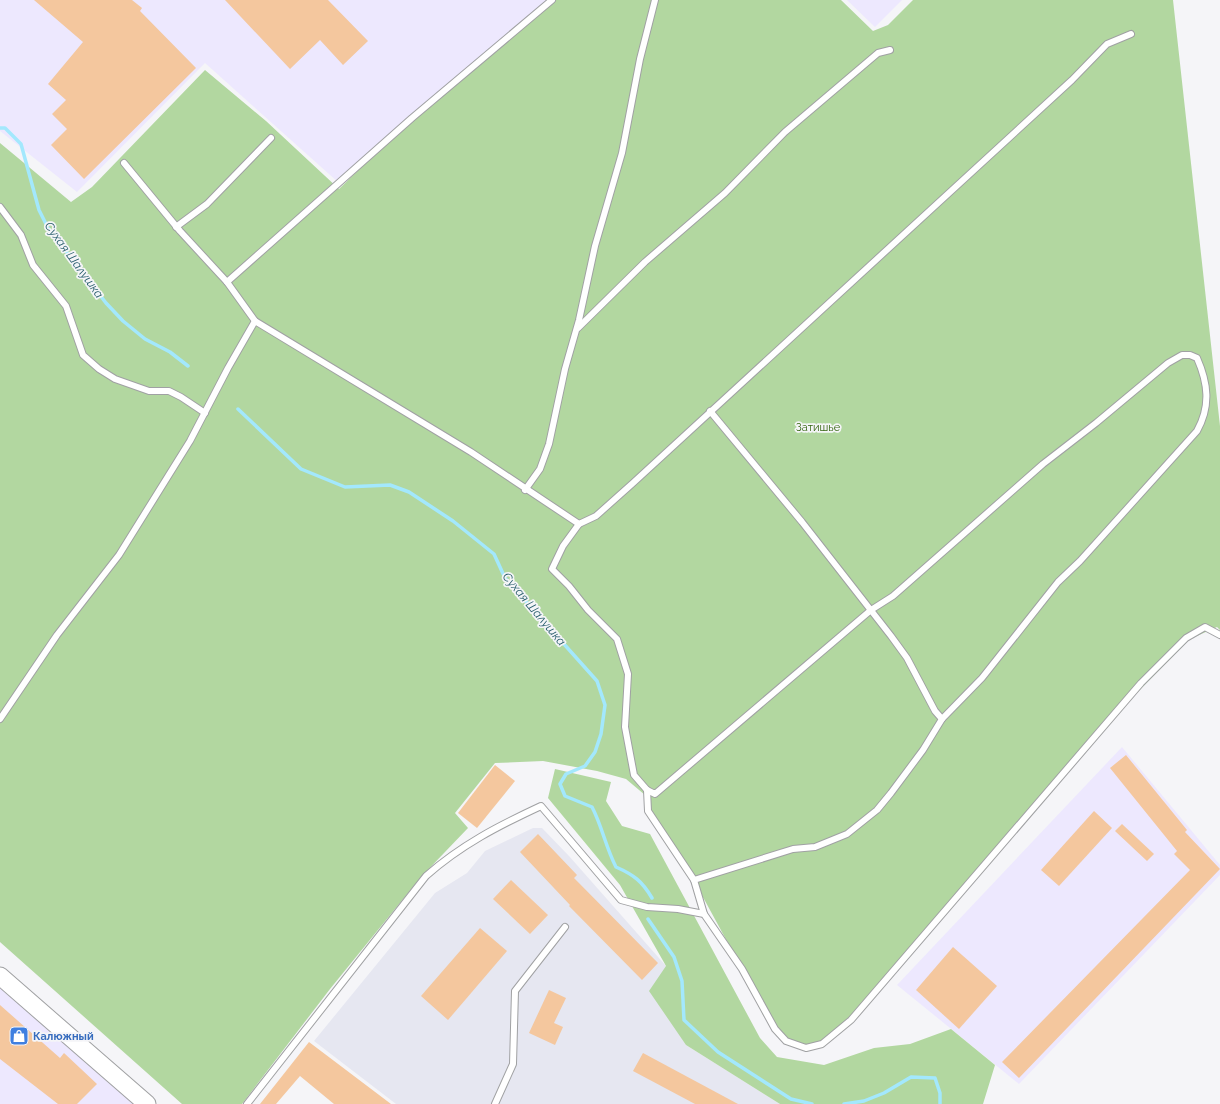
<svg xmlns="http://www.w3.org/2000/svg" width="1220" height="1104" font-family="Raleway,sans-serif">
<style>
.built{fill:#e6e7f1}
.industrial{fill:#ede8fe}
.green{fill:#b2d7a0}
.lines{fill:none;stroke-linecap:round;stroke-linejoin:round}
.stream{stroke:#a3e8fd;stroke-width:3.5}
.building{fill:#f4c79e}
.service-casing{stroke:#a0a1a3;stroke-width:8}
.secondary-casing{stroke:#a0a1a3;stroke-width:19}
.service{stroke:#fff;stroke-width:6}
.secondary{stroke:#fff;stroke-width:17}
.labels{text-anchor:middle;stroke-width:3.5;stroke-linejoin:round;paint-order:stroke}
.park-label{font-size:11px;fill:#34640f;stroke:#f5f5f8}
.shop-label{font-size:11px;font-weight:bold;fill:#366cbe;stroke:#f5f5f8;text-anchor:start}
.water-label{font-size:12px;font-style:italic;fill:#255b6a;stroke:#f5f5f8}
</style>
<rect width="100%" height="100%" fill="#f5f5f8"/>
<!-- built -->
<path class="built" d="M533,828H542L569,856L666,966L686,1045L780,1104H396L314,1041L435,893L467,873L485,851Z"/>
<!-- industrial -->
<g class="industrial">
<path d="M0,0H549L339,183L205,63L77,192L0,131Z"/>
<path d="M847,0H902L875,27Z"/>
<path d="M1122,747L1220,865V875L1019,1084L897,985Z"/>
<path d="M0,976L147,1104H0Z"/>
</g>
<!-- green -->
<g class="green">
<path d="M551,0H841L873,31L888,25L913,0H1173L1220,426V630L1217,627L1190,639L1115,715L854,1019L816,1048L788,1044L780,1038L763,1015L735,956L704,899L648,816L645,795L626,779L597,771L543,761L495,763L455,813L468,828L421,877L330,989L242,1104H182L0,942V143L71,202L92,187L205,70L266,121L339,189L412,118Z"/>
<path d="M555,769L611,782L606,801L622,826L650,834L760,1038L777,1057L824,1065L874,1048L910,1044L951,1029L995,1065L983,1104H780L686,1045L649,991L666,966L620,885L548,798Z"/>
</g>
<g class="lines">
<!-- stream -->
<g class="stream">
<path d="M0,128H5L21,144L39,210L48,228L106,303L123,321L145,339L170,352L188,366"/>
<path d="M238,409L301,469L345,487L390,485L409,492L453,521L494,554L505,578L597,681L605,705L601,734L595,752L585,766L566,774L560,784L565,796L592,807C602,826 606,848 616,867C634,875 642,881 652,898"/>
<path d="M648,919L674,957L682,981L684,1020L718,1052L791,1099L812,1104"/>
<path d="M844,1104L864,1101L884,1093L911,1077L935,1078L940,1093V1104"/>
</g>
</g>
<!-- building -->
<g class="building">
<path d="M34,0H132L142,8L140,11L196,68L84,179L51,145L67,129L52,114L66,100L48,84L83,42Z"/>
<path d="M225,0H328L368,41L343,65L320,40L290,69Z"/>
<path d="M1126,755L1187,830L1185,832L1220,869L1019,1078L1002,1062L1190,870L1174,854L1177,851L1110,768Z"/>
<path d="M495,765L515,781L477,828L458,813Z"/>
<path d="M1094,811L1112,828L1059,886L1041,870Z"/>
<path d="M1122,824L1154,854L1147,861L1115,831Z"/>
<path d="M538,834L577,875L574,878L658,963L642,980L569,906L570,905L520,852Z"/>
<path d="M511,880L548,915L530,934L493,899Z"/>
<path d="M480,928L507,951L448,1020L421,996Z"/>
<path d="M953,947L997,986L959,1029L916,990Z"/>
<path d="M549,990L566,998L554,1023L563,1027L555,1045L529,1033Z"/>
<path d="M0,1005L60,1058L64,1053L97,1084L77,1104H58L0,1059Z"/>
<path d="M309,1042L391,1104H334L300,1076L276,1104H260Z"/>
<path d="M643,1053L738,1104H695L633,1071Z"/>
</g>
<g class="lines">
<defs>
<g id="service">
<path d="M124,163L180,231L227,282"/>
<path d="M0,207L21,235L33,265L66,306L83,355L99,369L115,379L149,391H169L181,397L205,413"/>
<path d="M176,227L207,204L271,138"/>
<path d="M255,321L227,282L412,118L552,0"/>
<path d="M578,328L645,262L725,193L785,132L878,53L890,50"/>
<path d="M525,490L540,469L549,444L565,369L579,320L595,246L622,153L640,59L655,0"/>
<path d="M579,524L563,546L552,569L569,586L588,610L617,639L628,674L625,727L634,775L647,790L655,794L871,610L893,596L1043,464L1096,423L1168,363L1182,355H1190L1197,358C1208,383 1211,406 1197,431L1080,561L1058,582L982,678L942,719L935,711L907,658L891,636L802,522L710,411"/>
<path d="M0,719L57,635L119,555L190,441L228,368L255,321L471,452L579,524L596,516L633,483L1072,80L1107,44L1131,34"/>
<path d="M647,790L648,811L694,880"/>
<path d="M704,914L694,880L793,849L815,847L847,834L877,810L891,793L923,750L942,719"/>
<path d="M247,1104L426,876C461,845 498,826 541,806L621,900L647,907L678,909L704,914L742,969L775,1029L786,1041L806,1048L822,1044L851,1020L1141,683L1186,638L1205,627L1220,635"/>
<path d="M495,1104L513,1064L515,991L565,927"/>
</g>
<path id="secondary" d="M0,976L147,1104"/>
</defs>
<!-- service casing -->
<use href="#service" class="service-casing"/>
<!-- secondary casing -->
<use href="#secondary" class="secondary-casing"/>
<!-- service -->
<use href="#service" class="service"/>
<!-- secondary -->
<use href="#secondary" class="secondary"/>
</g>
<!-- icons -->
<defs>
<symbol id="shop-square" viewBox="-11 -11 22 22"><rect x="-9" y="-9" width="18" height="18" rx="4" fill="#3f7fe0" stroke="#f5f5f8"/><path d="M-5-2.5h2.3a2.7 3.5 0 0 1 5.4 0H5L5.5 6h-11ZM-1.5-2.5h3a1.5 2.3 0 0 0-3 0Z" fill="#fff"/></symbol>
</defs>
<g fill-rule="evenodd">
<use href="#shop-square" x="8" y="1025" width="22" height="22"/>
</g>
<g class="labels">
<!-- park labels -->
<g class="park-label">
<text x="818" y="431">Затишье</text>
</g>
<!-- shop labels -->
<g class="shop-label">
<text x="33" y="1040">Калюжный</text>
</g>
<!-- water labels -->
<g class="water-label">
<text transform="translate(74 260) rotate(54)" y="4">Сухая Шалушка</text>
<text transform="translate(534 609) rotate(50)" y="4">Сухая Шалушка</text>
</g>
</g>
</svg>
